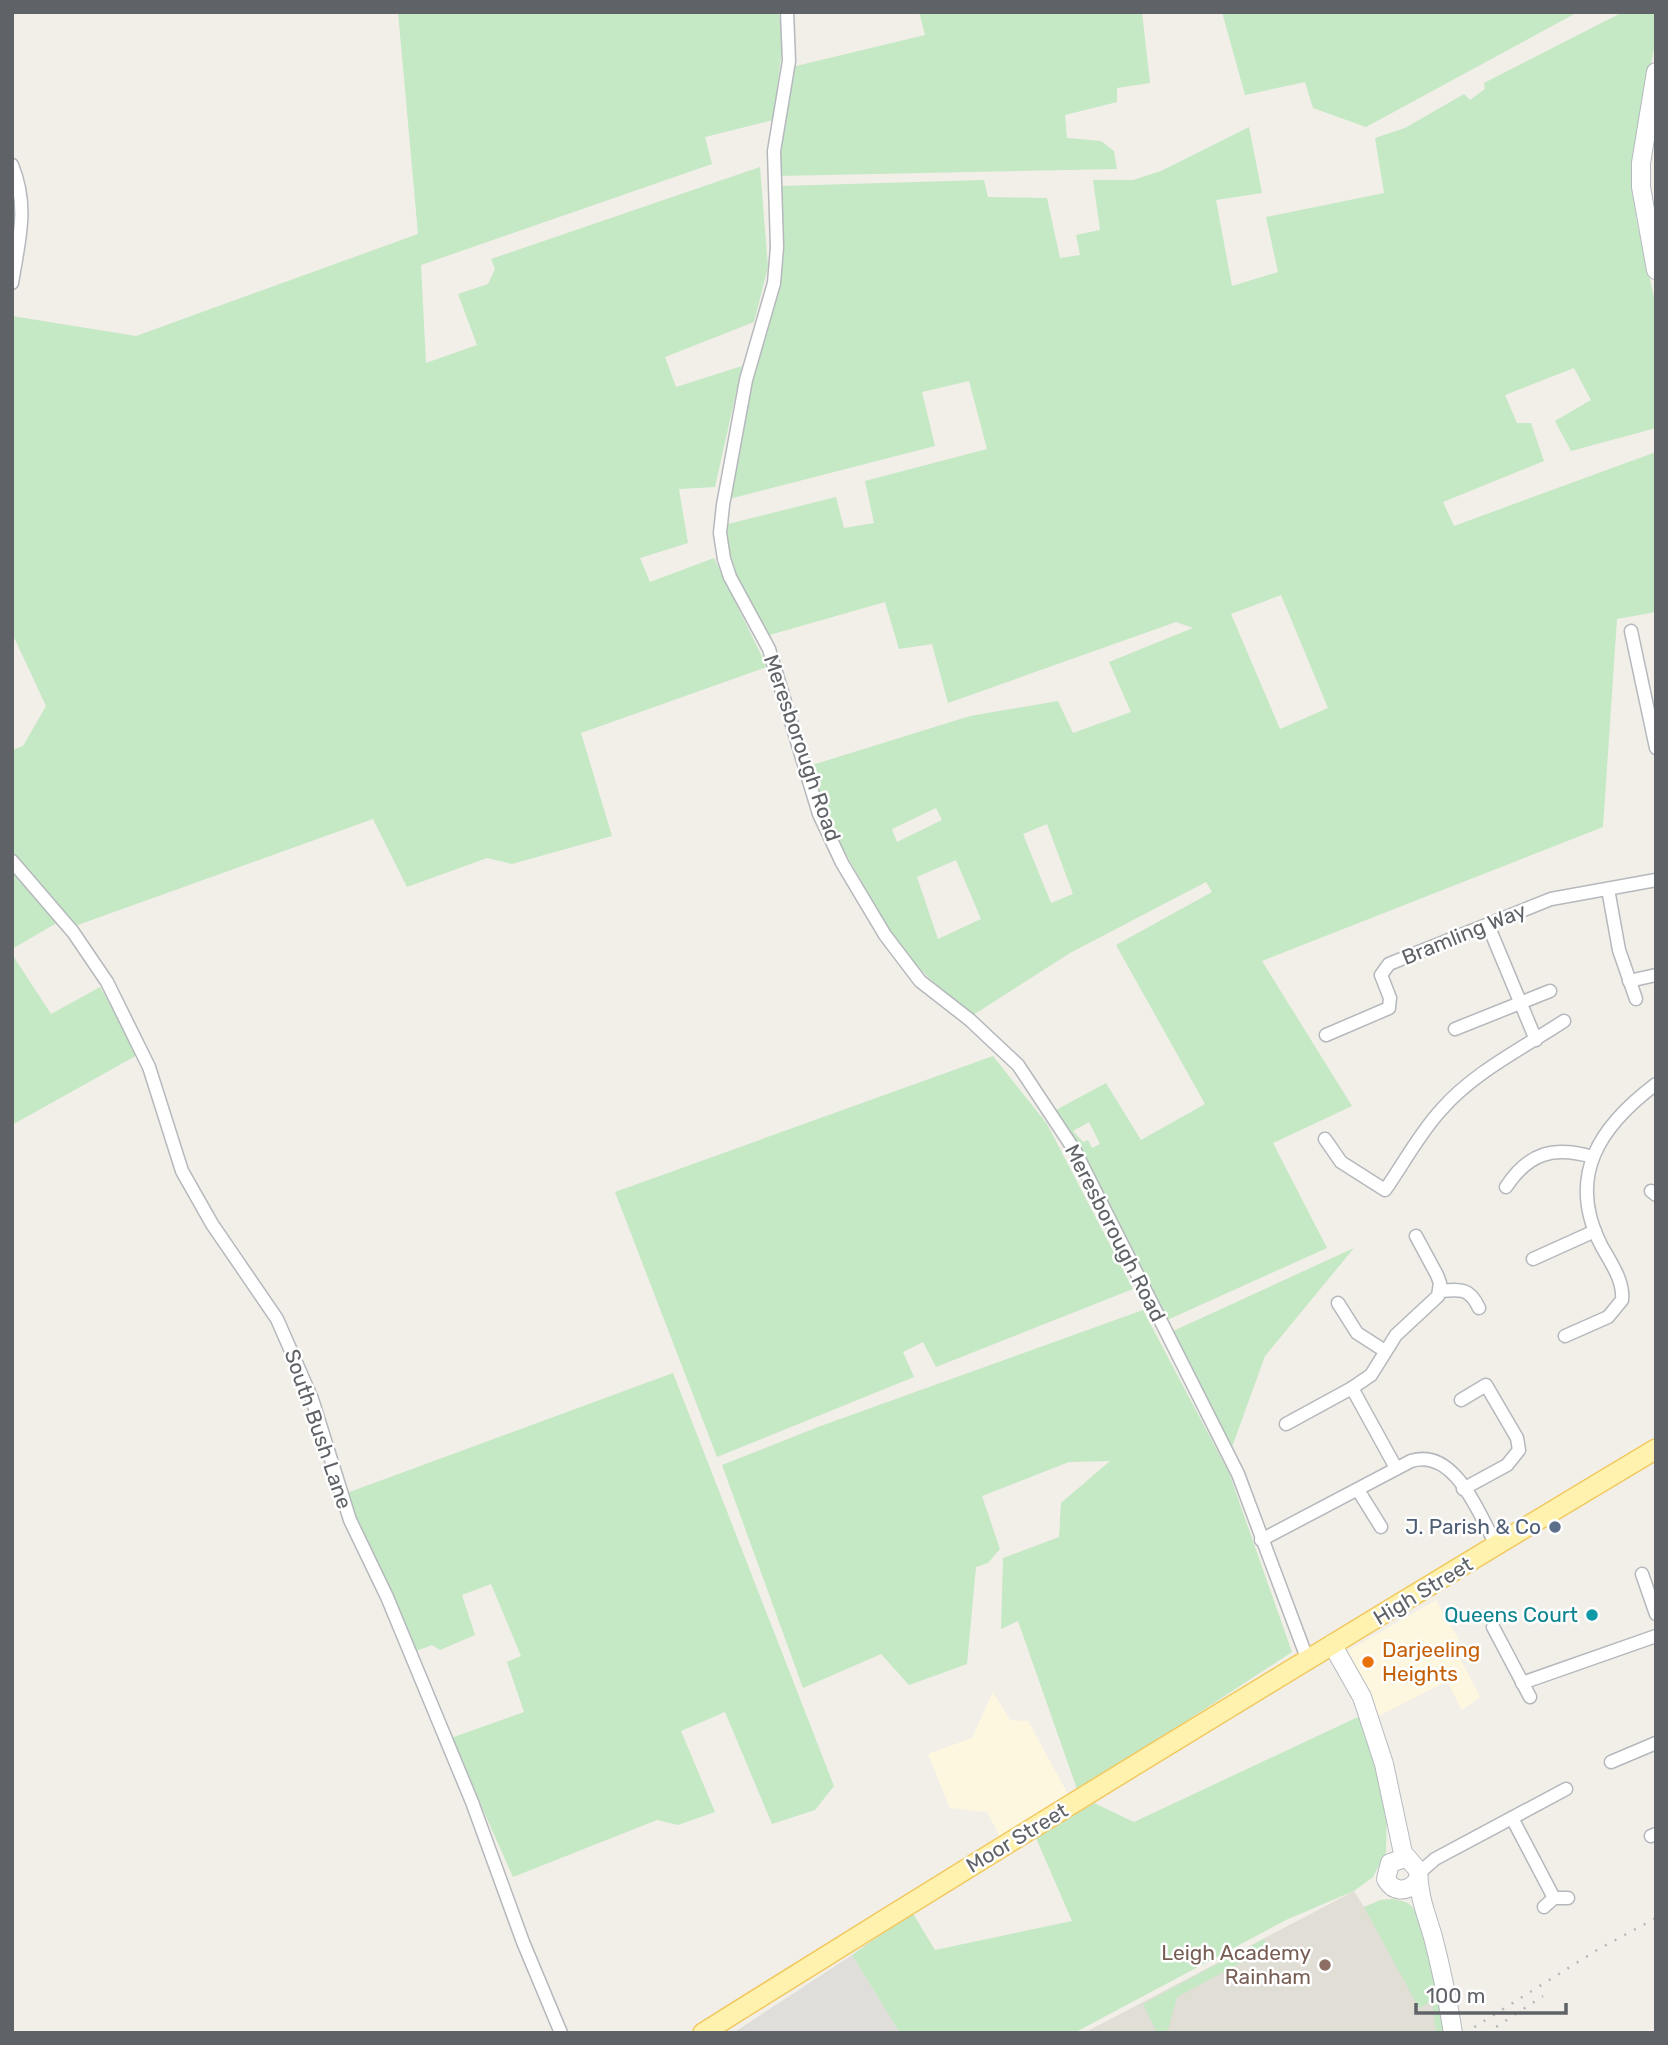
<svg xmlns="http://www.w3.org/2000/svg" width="1668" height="2045" font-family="Rubik,sans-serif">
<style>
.commercial{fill:#fef7e0}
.industrial{fill:#e0deda}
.education{fill:#e1ded6}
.green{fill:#c5e8c5;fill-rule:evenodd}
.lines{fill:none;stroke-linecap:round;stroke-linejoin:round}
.street-casing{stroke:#b5b8bc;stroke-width:15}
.secondary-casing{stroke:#b6babf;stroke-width:20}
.primary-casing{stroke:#f2c960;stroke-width:22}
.street{stroke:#fff;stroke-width:12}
.secondary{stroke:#fff;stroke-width:18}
.primary{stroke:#fff2af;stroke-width:19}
.rail{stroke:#b6b7b8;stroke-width:2.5;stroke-dasharray:2 9;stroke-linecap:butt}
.service-dot{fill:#5c6f8a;stroke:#fff;stroke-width:2.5}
.culture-dot{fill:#0f9aa8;stroke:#fff;stroke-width:2.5}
.food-dot{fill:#e8710a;stroke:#fff;stroke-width:2.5}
.education-dot{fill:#8d6e63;stroke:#fff;stroke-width:2.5}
.labels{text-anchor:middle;stroke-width:5;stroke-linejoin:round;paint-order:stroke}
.street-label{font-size:21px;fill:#5f6368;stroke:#fff}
.service-label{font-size:21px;fill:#4e5e75;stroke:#fff;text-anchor:end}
.culture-label{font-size:21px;fill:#0d838f;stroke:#fff;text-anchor:end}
.food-label{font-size:21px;fill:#c56008;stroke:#fff;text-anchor:start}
.education-label{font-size:21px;fill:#785e54;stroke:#fff;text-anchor:end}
</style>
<rect width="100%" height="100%" fill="#f1efe8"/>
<!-- commercial -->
<g class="commercial">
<path d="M1436,1600L1460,1641L1453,1644L1480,1697L1462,1710L1447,1681L1373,1719L1346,1652Z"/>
<path d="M993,1692L1010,1720L1028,1721L1069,1796L1000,1837L987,1812L950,1808L928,1754L972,1738Z"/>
</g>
<!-- industrial -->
<path class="industrial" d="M852,1955L900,2033H733Z"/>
<!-- education -->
<path class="education" d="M1354,1891L1364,1907L1381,1900L1393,1899L1407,1903L1416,1911L1430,1943L1436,2033H1084Z"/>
<!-- green -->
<g class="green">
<path d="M398,12H778L784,34L773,120L705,137L712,164L421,265L426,363L477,345L458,294L488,284L495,269L491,259L760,167L768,267L754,322L665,357L676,387L742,366L715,487L679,489L688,543L640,558L650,582L714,558L767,667L581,733L612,836L512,864L487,858L407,887L373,819L75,926L12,853V750L23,746L46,706L12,633V316L136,336L418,234Z"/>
<path d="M919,12H1142L1150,83L1117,88V102L1065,115L1067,138L1101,141L1114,151L1117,169L778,176V154L792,67L925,35Z"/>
<path d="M1222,12H1578L1366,127L1313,108L1305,82L1245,95Z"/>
<path d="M1623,12H1656V38L1639,126L1636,218L1656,306V428L1571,451L1555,421L1591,400L1574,368L1505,395L1517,423H1531L1544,461L1443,502L1454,526L1656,452V612L1617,619L1603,827L1262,961L1352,1106L1273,1143L1327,1248L1165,1321L1090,1168L1056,1110L1106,1083L1141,1140L1205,1104L1116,945L1212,892L1206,882L1070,953L970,1017L903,953L843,849L809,766L970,716L1058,701L1073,733L1131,712L1109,662L1193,628L1176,622L948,703L932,644L899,649L885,602L766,636L728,561L724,525L836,497L844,528L874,523L865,481L987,449L969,381L922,392L935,446L729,499L755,362L779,283L781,186L984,180L988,197L1047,198L1060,258L1080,255L1076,235L1100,230L1093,180H1133L1161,171L1249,127L1262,193L1216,200L1232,286L1278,272L1266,217L1384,193L1375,138L1405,128L1464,94L1470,100L1485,89L1484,83ZM1281,595L1328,708L1280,729L1231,614ZM936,808L942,820L897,842L892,829ZM1047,824L1073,894L1051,903L1023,834ZM956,860L981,919L938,939L917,877ZM1089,1122L1100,1144L1092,1148L1088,1140L1083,1142L1073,1131Z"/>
<path d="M12,865L60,921L12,949Z"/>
<path d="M12,954L51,1014L100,987L139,1054L12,1125Z"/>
<path d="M993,1056L1047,1124L1133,1289L936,1367L923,1342L903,1352L914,1377L717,1457L615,1192Z"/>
<path d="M1354,1248L1265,1356L1232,1447L1171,1332Z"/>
<path d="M1143,1310L1229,1473L1292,1652L1078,1792L1018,1621L1001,1629L1003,1558L1059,1537L1061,1503L1110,1461L1069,1462L982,1496L1000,1549L988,1563L976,1567L967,1664L909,1685L881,1654L803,1688L722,1465L818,1427Z"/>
<path d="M673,1373L834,1786L815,1810L772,1824L725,1712L681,1731L715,1812L678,1825L657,1820L513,1877L451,1738L524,1712L507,1662L521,1656L491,1584L462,1595L475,1635L440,1650L432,1645L411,1653L344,1494Z"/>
<path d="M1358,1717L1387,1801L1386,1852L1373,1877L1354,1891L1288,1919L1074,2033H900L852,1955L912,1912L935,1950L1072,1921L1036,1838L1094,1803L1134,1822Z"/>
<path d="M1393,1899C1398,1900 1404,1901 1409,1904C1432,1921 1444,2004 1450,2033H1436L1432,2001L1419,2008L1364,1907L1381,1900Z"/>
<path d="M1264,1939L1268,1948L1177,1997L1168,2030L1157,2033L1143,2004Z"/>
</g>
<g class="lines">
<defs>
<g id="street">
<path d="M787,12L789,61L774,151L777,247L774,283L746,380L723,505L720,533L724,559L730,577L769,649L819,814L842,863L885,935L920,981L970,1020L1018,1065L1075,1151L1238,1474L1307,1658"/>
<path d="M12,165C29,206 19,240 12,283"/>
<path d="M1631,631L1656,748"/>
<path d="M12,861L73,932L107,982L149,1067L182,1171L212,1224L277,1319L312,1399L350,1520L387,1597L472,1802L523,1942L561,2033"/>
<path d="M1608,889L1619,950L1636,999"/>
<path d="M1488,925L1536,1040"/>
<path d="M1629,981L1656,975"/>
<path d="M1455,1029L1550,991"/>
<path d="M1326,1035L1389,1008L1390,998L1381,975L1389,964L1551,899L1656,880"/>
<path d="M1325,1139L1341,1162L1385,1190C1404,1163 1419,1134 1441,1110C1474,1072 1523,1048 1564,1021"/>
<path d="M1506,1187C1529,1152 1554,1146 1593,1157"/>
<path d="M1651,1191L1656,1195"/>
<path d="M1533,1259L1595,1231"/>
<path d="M1440,1291C1461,1289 1470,1288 1479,1308"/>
<path d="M1338,1303L1357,1333L1385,1351"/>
<path d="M1565,1336L1608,1317L1622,1300C1624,1280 1610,1262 1601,1245C1566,1176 1600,1126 1656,1084"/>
<path d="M1461,1400L1486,1385L1517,1438L1519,1450L1507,1465L1463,1489"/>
<path d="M1286,1424L1352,1388"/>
<path d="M1396,1468L1352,1388L1371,1375L1396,1335L1438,1296L1440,1283L1437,1275L1416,1236"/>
<path d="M1358,1490L1381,1527"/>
<path d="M1261,1540L1411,1461C1456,1447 1479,1516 1497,1546"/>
<path d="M1642,1574L1656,1614"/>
<path d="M1493,1627L1530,1697"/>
<path d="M1522,1683L1656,1636"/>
<path d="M1611,1762L1656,1743"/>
<path d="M1512,1818L1554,1898"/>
<path d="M1651,1836L1656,1834"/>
<path d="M1418,1874L1435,1859L1566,1789"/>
<path d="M1544,1907L1554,1898H1568"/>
</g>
<g id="secondary">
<path d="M1656,72L1641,163V187L1656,270"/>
<path d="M1332,1644L1362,1697L1384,1764L1403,1853L1418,1870C1419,1898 1425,1910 1433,1937C1441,1968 1448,2001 1453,2033"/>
<path d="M1405,1858L1390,1863L1386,1879C1393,1892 1406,1893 1416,1882"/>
</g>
<path id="primary" d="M703,2033C1019,1835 1336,1641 1656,1449"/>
</defs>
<!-- street casing -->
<use href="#street" class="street-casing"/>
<!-- secondary casing -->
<use href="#secondary" class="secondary-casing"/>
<!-- primary casing -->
<use href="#primary" class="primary-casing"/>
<!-- street -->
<use href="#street" class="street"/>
<!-- secondary -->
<use href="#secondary" class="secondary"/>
<!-- primary -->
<use href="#primary" class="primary"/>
<!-- rail -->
<g class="rail">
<path d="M1465,2033L1597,1950L1656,1918"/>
<path d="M1487,2033L1543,1996"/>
</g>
</g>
<!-- markers -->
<circle class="service-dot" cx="1555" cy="1527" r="7"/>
<circle class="culture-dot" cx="1592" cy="1615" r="7"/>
<circle class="food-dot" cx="1368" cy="1662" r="7"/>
<circle class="education-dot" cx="1325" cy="1965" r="7"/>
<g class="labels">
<!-- street labels -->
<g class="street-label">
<text transform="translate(802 748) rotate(71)" y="7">Meresborough Road</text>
<text transform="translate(1464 934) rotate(-22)" y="7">Bramling Way</text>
<text transform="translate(1115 1233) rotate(63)" y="7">Meresborough Road</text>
<text transform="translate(318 1429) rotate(71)" y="7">South Bush Lane</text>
<text transform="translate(1423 1591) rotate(-31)" y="7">High Street</text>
<text transform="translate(1017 1838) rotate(-31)" y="7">Moor Street</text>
</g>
<!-- service labels -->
<g class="service-label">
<text x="1541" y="1534">J. Parish &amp; Co</text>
</g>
<!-- culture labels -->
<g class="culture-label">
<text x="1578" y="1622">Queens Court</text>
</g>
<!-- food labels -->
<g class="food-label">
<text x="1382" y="1657">Darjeeling<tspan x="1382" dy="24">Heights</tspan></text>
</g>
<!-- education labels -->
<g class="education-label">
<text x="1311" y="1960">Leigh Academy<tspan x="1311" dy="24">Rainham</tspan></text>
</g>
</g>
<!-- border -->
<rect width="1668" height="2045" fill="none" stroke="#5f6368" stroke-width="28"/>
<!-- scale -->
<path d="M1416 2003v10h150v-10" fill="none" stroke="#5f6368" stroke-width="3.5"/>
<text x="1426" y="2003" font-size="21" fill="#5f6368" stroke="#ffffff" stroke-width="5" paint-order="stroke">100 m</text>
</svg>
